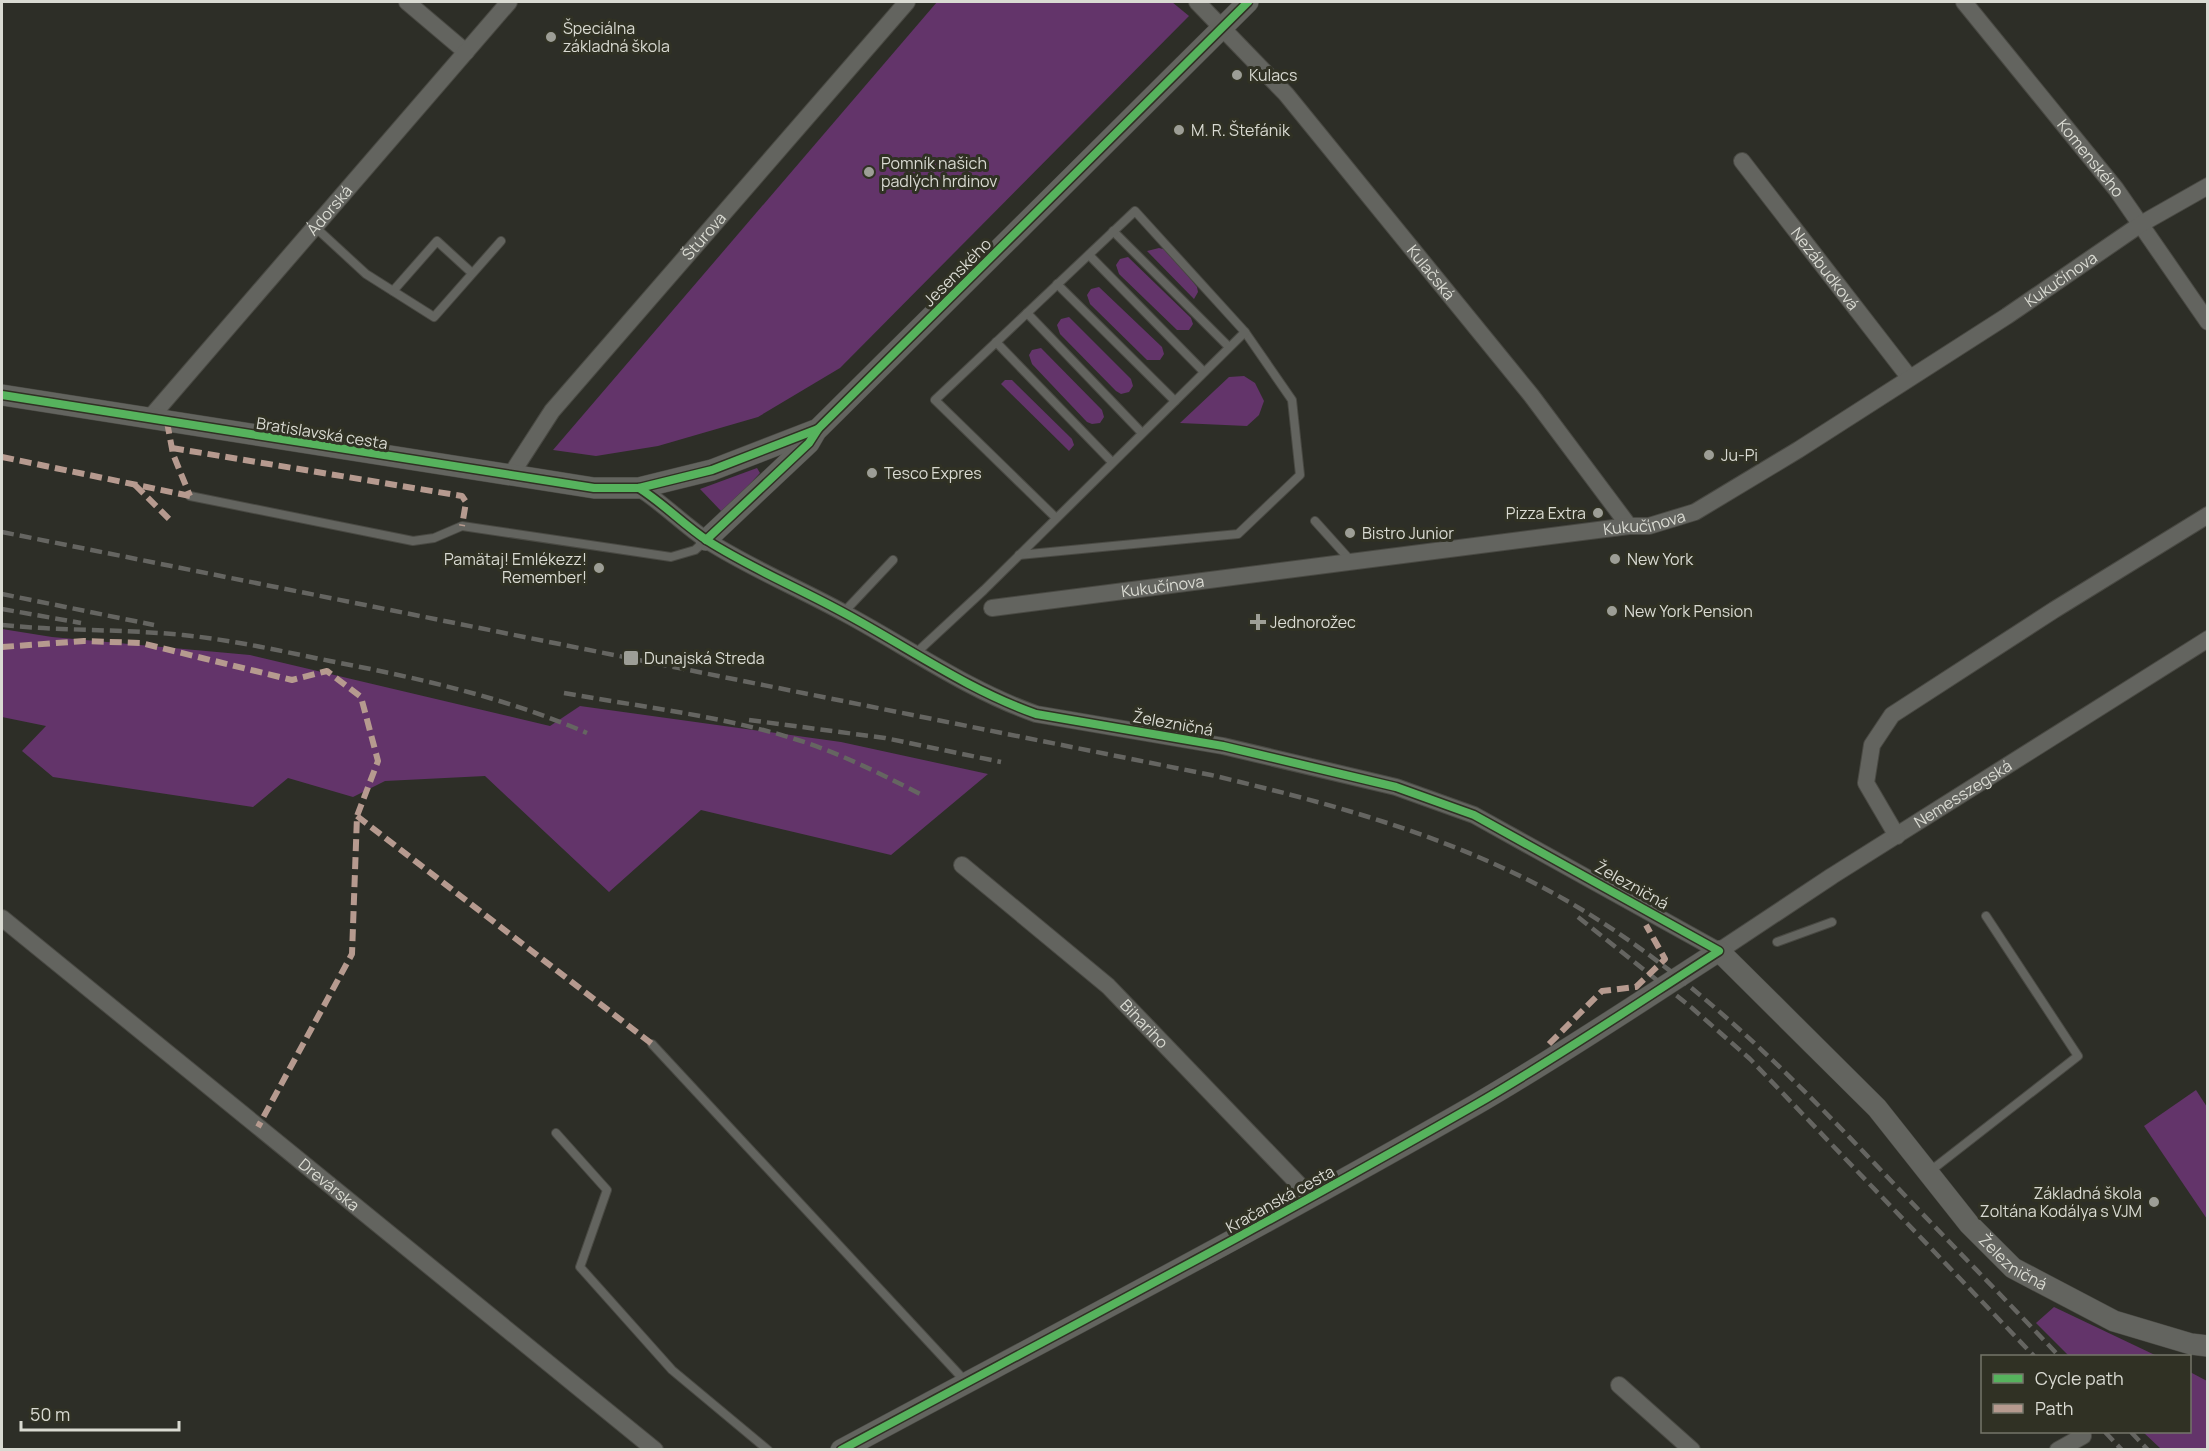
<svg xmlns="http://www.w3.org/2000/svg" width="2209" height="1451" font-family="Manrope,sans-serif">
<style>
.green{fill:#63346a}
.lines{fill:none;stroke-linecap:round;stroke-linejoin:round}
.service-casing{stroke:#494943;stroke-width:10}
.minor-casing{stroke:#494943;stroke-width:18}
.tertiary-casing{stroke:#494943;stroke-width:22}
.service{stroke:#63645f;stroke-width:8}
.minor{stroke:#63645f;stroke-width:16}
.tertiary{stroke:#63645f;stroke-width:21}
.rail{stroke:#656561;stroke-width:4.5;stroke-dasharray:12 6;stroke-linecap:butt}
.quiet{stroke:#b69a8f;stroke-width:6;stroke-dasharray:12 6;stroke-linecap:butt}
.cycleway-casing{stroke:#303124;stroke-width:11}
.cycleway{stroke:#56b35d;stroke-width:8}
.poi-dot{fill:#9d9e96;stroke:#303124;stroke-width:2}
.labels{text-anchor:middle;stroke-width:6;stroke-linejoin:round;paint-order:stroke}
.poi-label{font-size:16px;fill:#d9dad2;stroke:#303124;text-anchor:start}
.street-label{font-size:16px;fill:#d9dad2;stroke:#303124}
</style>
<rect width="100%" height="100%" fill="#2d2e27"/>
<!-- green -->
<g class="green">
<path d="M937,2H1172L1189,16L840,368L758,417L658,446L596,456L553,450Z"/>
<path d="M1159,248L1167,250L1197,287L1198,292L1194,299L1147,251Z"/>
<path d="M1128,257L1191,318L1193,324L1189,330H1177L1119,274L1116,265L1120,259Z"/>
<path d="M1099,287L1162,347L1164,354L1160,360H1147L1090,304L1087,295L1091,289Z"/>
<path d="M1069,317L1131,379L1133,386L1129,392L1121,394L1116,391L1060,334L1057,325L1061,319Z"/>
<path d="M1041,348L1102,410L1104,417L1100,423L1092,424L1087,422L1032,364L1029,355L1032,350Z"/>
<path d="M1244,376L1255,383L1264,401L1259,415L1247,426L1180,423L1229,377Z"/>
<path d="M1005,380H1012L1072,439L1074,445L1069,451L1001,384Z"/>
<path d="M757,468L760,473L723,513L700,489Z"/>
<path d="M2,629L52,637L250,655L550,726L580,706L841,742L988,774L891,855L701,810L609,892L485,776L385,781L353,797L288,778L253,807L53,777L22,751L46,726L2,717Z"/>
<path d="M2196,1090L2207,1107V1219L2144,1126Z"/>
<path d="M2054,1307L2157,1356H2069L2036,1323Z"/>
<path d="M2190,1372L2207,1381V1449H2161L2143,1432H2190Z"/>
</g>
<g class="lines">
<defs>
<g id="service">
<path d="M315,227L366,274L434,317L501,241"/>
<path d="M1113,231L1229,347"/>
<path d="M1089,255L1204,372"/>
<path d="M1057,284L1175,401"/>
<path d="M393,291L437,241L472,273"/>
<path d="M1027,313L1142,433"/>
<path d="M996,342L1112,462"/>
<path d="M190,496L413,541L434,538L462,526L671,557L695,550L706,540"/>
<path d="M1315,521L1351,561"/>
<path d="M1019,555L1238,534L1300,475L1292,400L1245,332"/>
<path d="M844,612L893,560"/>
<path d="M916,653L984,590L1245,332L1135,211L935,400L1055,517"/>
<path d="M1777,942L1832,922"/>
<path d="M652,1044L966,1382"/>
<path d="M556,1133L607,1190L580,1267L672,1370L768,1450"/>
<path d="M1929,1172L2078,1056L1986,916"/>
</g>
<g id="minor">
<path d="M407,2L466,52"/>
<path id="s1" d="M1197,2L1286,94L1531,395L1629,526"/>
<path id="s2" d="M1964,2L2116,189L2208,322"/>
<path id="s3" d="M1742,161L1909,377"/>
<path id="s4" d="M149,419L509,2"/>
<path id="s5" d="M510,476L552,411L907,2"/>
<path id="s6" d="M639,488C664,504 684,525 708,541C752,569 801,589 846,614C909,648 968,690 1036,714L1223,746L1396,787L1474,815L1719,951L1832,876L2208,639"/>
<path id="s7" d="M992,608L1629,526H1649L1695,512L1798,450L2007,316L2141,224L2208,186"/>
<path d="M1897,836L1866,783L1872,745L1892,715L2054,610L2208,515"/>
<path id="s8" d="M962,865L1108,986L1311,1197"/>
<path id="s9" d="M2,918L655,1450"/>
<path d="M1619,1385L1692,1450"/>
<path d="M2058,1450L2083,1436"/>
</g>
<g id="tertiary">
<path d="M2,395L594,488H639L712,470L818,429L1248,2"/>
<path d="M706,540L809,443L816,431"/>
<path id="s10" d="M841,1450C1053,1336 1266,1225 1475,1105C1558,1057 1638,1003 1719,951L1877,1108L1969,1224L2013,1268L2114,1321L2191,1344L2208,1346"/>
</g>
</defs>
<!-- service casing -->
<use href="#service" class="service-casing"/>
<!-- minor casing -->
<use href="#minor" class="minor-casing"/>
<!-- tertiary casing -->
<use href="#tertiary" class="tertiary-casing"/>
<!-- service -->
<use href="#service" class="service"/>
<!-- minor -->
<use href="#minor" class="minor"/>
<!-- tertiary -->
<use href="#tertiary" class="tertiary"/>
<!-- rail -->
<g class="rail">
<path d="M2,532L1211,775C1325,802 1436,832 1540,886C1679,959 1788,1072 1895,1185C1949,1242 2005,1299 2059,1356"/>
<path d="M2,594L154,625"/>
<path d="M2,609L81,623"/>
<path d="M2,625C62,631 122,629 183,635C233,640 281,651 330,661C418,678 504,697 587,733"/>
<path d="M564,693C642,707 723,716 798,740C842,754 883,775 924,796"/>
<path d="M749,720L885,738L1001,762"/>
<path d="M1578,917L1692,1008L1750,1059L2034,1356"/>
<path d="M2105,1432L2122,1450"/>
<path d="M2131,1432L2148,1450"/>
</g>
<!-- quiet -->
<g class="quiet">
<path d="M167,422L173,454L190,496"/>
<path d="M172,448L462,496L466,502L462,526"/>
<path d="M2,457L190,496"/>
<path d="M135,485L171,521"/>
<path d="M2,647L84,641L141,643L292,680L327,671L361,697L378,761L357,816L352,954L258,1127"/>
<path d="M357,816L652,1044"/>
<path d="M1549,1044L1602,991L1636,987L1665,959L1646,925"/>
</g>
<defs>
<g id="cycleway">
<path d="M2,395L594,488H639L712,470L818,429L1248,2"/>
<path d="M639,488C664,504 684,525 708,541C752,569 801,589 846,614C909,648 968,690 1036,714L1223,746L1396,787L1474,815L1719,951C1638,1003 1558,1057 1475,1105C1266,1225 1053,1336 841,1450"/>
<path d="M706,540L809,443L818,429"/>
</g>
</defs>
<!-- cycleway casing -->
<use href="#cycleway" class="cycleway-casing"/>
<!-- cycleway -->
<use href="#cycleway" class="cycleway"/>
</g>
<!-- markers -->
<g class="poi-dot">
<circle cx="551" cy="37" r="6"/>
<circle cx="1237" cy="75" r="6"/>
<circle cx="1179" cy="130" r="6"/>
<circle cx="869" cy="172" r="6"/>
<circle cx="1709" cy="455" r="6"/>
<circle cx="872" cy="473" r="6"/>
<circle cx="1598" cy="513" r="6"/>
<circle cx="1350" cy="533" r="6"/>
<circle cx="1615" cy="559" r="6"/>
<circle cx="599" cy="568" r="6"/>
<circle cx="1612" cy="611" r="6"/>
<path d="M1255 613h6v6h6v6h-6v6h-6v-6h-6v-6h6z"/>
<rect x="623" y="650" width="16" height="16" rx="3"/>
<circle cx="2154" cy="1202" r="6"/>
</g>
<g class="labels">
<!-- poi labels -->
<g class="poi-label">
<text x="563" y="34">Špeciálna<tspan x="563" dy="18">základná škola</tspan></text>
<text x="1249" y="81">Kulacs</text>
<text x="1191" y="136">M. R. Štefánik</text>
<text x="881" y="169">Pomník našich<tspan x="881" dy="18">padlých hrdinov</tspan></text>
<text x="1721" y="461">Ju-Pi</text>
<text x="884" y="479">Tesco Expres</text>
<text x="1586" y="519" text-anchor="end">Pizza Extra</text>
<text x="1362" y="539">Bistro Junior</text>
<text x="587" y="565" text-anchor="end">Pamätaj! Emlékezz!<tspan x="587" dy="18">Remember!</tspan></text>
<text x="1627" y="565">New York</text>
<text x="1624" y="617">New York Pension</text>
<text x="1270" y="628">Jednorožec</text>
<text x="644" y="664">Dunajská Streda</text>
<text x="2142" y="1199" text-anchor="end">Základná škola<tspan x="2142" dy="18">Zoltána Kodálya s VJM</tspan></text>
</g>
<!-- street labels -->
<g class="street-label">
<text dy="6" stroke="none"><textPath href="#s2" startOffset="201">Komenského</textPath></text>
<text dy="6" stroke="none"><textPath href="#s4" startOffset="276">Ádorská</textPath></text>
<text dy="6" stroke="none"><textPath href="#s5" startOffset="309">Štúrova</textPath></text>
<text dy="6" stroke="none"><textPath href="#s3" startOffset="136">Nezábudková</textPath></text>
<text transform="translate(957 272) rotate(-45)" y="6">Jesenského</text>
<text dy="6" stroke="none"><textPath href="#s1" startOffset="358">Kulačská</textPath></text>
<text dy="6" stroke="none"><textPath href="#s7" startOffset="1144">Kukučínova</textPath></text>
<text transform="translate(322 433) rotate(9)" y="6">Bratislavská cesta</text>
<text dy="6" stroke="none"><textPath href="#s7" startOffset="658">Kukučínova</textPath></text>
<text dy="6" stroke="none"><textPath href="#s7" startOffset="172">Kukučínova</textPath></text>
<text transform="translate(1173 723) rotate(10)" y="6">Železničná</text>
<text dy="6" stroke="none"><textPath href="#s6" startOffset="1479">Nemesszegská</textPath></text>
<text transform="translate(1632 885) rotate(29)" y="6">Železničná</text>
<text dy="6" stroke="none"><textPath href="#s8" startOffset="242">Bihariho</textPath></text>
<text dy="6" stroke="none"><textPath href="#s9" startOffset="422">Drevárska</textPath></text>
<text transform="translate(1280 1199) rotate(-29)" y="6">Kračanská cesta</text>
<text dy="6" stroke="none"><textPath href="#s10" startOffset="1440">Železničná</textPath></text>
</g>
</g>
<!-- border -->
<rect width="2209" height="1451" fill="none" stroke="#d9dad2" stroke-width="6"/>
<!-- legend -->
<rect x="1981" y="1355" width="210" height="78" fill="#303124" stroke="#74756a" stroke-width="1.5"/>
<rect x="1993" y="1374" width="30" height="9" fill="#56b35d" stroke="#74756a" stroke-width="1.5"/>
<text x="2035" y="1385" font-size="18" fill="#d9dad2">Cycle path</text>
<rect x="1993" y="1404" width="30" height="9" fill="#b69a8f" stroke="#74756a" stroke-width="1.5"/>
<text x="2035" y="1415" font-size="18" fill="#d9dad2">Path</text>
<!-- scale -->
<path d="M21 1421v9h158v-9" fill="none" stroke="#d9dad2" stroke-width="3"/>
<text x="30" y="1421" font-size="18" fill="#d9dad2" stroke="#303124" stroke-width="4.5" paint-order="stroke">50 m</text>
</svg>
